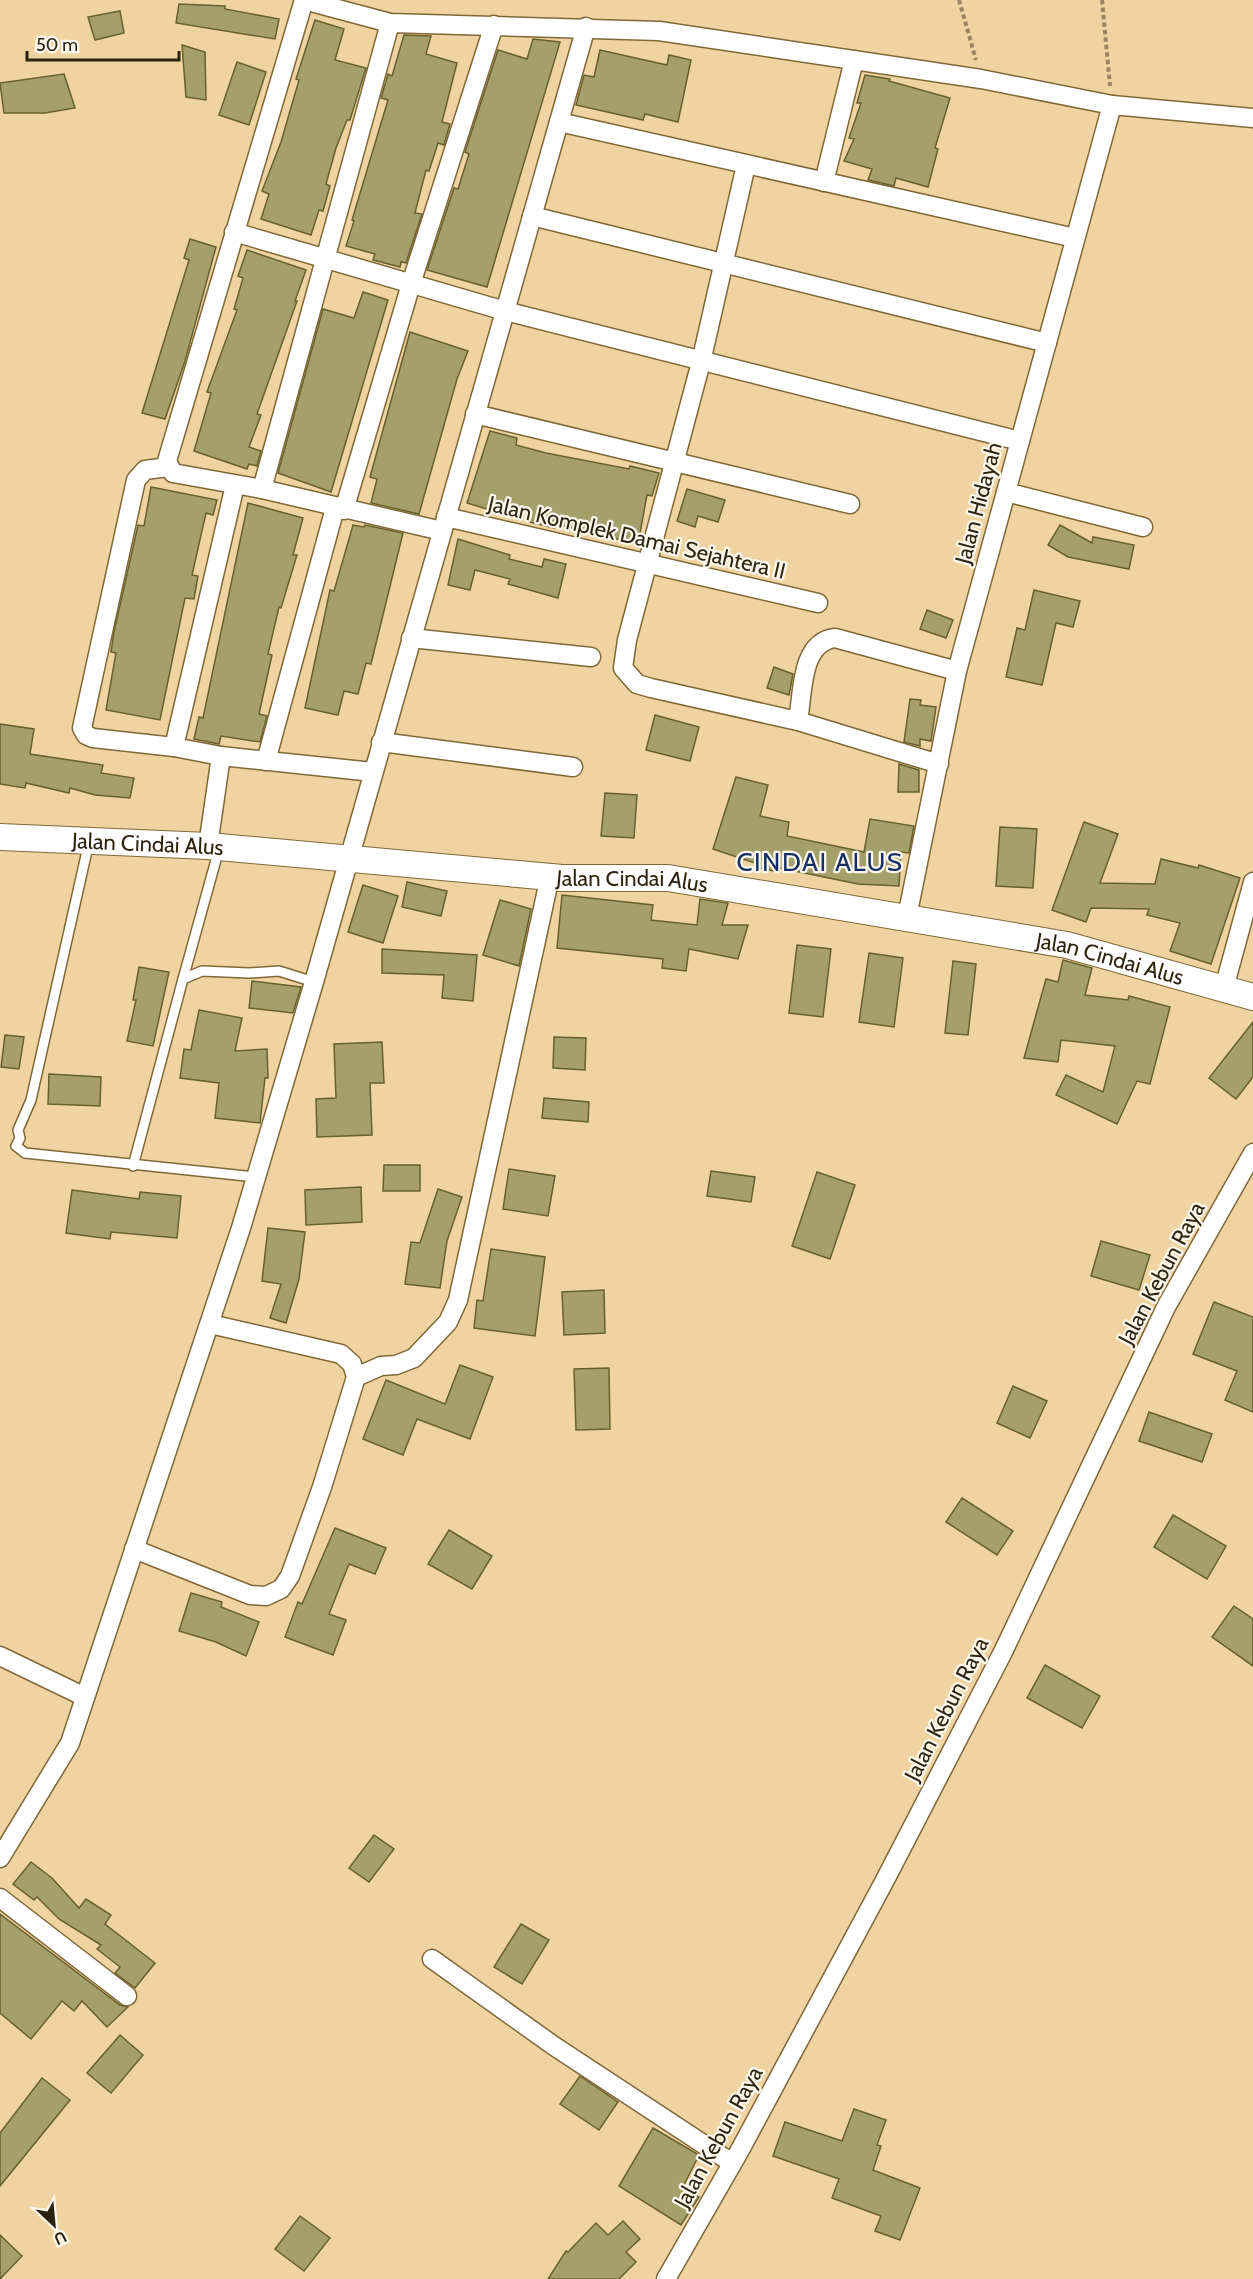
<svg xmlns="http://www.w3.org/2000/svg" width="1253" height="2279" font-family="Cabin,sans-serif">
<style>
.building{fill:#a59f6a;stroke:#67612d;stroke-width:1.5}
.lines{fill:none;stroke-linecap:round;stroke-linejoin:round}
.lane-casing{stroke:#7f6737;stroke-width:12}
.street-casing{stroke:#7f6737;stroke-width:21}
.secondary-casing{stroke:#7f6737;stroke-width:28}
.path{stroke:#998661;stroke-width:4;stroke-dasharray:4.5 3;stroke-linecap:butt}
.lane{stroke:#fff;stroke-width:9}
.street{stroke:#fff;stroke-width:18}
.secondary{stroke:#fff;stroke-width:26}
.labels{text-anchor:middle;stroke-width:4.5;stroke-linejoin:round;paint-order:stroke}
.street-label{font-size:22px;fill:#2d230f;stroke:#fdf8ee}
.quarter-label{font-size:26px;letter-spacing:1.5px;fill:#142e63;stroke:#fdf8ee}
</style>
<rect width="100%" height="100%" fill="#efd4a1"/>
<!-- building -->
<g class="building">
<path d="M179,4L225,6V9L279,19L275,39L176,23Z"/>
<path d="M120,11L124,33L95,40L88,17Z"/>
<path d="M315,20L344,29L335,60L366,68L350,120H347L336,148L326,184L330,186L323,211L319,210L311,235L261,219L269,194L262,191L281,142L299,80L296,79Z"/>
<path d="M404,35L431,36L426,54L457,63L442,122L450,124L444,145L438,143L429,171L426,170L415,213L422,214L406,263L401,262L400,267L373,260L375,254L346,246L354,221L352,220L388,100L381,98L388,74L392,76Z"/>
<path d="M533,39L560,42L487,287L427,270L454,188L458,189L469,154L465,152L498,50L527,59Z"/>
<path d="M182,45L205,52L206,100L186,97Z"/>
<path d="M600,50L667,65L669,55L691,60L678,122L645,114L643,120L576,105L584,75L594,77Z"/>
<path d="M237,62L266,72L249,125L219,115Z"/>
<path d="M64,74L75,108L45,113H4L0,83Z"/>
<path d="M865,75L890,79L889,81L950,98L935,148L938,149L928,187L896,178L894,186L868,180L872,169L844,161L854,139L849,138L861,103H857Z"/>
<path d="M190,239L216,247L185,361L165,419L142,413L189,260L184,258Z"/>
<path d="M247,250L306,270L295,301H297L257,414L261,415L249,447L261,451L257,466L249,464L247,469L194,451L211,393L207,392L237,310L234,309L243,278L238,276Z"/>
<path d="M363,292L388,300L331,492L278,473L323,309L354,318Z"/>
<path d="M410,332L468,351L457,379L419,514L371,503L377,479L370,477Z"/>
<path d="M490,431L517,438L516,445L546,453L629,469L630,466L659,473L652,496L647,495L638,544L555,524L554,528L526,521L529,511L493,500L490,510L467,503Z"/>
<path d="M151,487L217,500L213,515L206,513L192,575L198,576L194,599L185,598L160,720L106,710L116,653L111,652L114,632L138,525L144,526Z"/>
<path d="M687,489L725,500L718,522L698,516L695,527L677,521Z"/>
<path d="M248,503L303,518L293,555H297L281,608L279,607L268,654L272,655L259,714L267,716L260,742L221,736L219,744L194,739L199,717L203,718Z"/>
<path d="M353,525L364,527L365,525L403,533L371,664L366,663L358,694L344,691L338,715L305,708L330,590L334,591Z"/>
<path d="M1060,525L1092,543L1093,537L1134,545L1129,569L1068,557L1048,545Z"/>
<path d="M458,539L510,555L509,559L542,567L544,559L566,564L558,598L508,584L510,579L475,570L470,590L448,585Z"/>
<path d="M1034,590L1080,601L1073,627L1056,623L1042,685L1006,677L1017,628L1025,630Z"/>
<path d="M927,610L953,620L946,638L920,629Z"/>
<path d="M774,667L793,674L789,695L767,688Z"/>
<path d="M910,699L921,700L920,705L936,707L931,741L920,739V746L904,742Z"/>
<path d="M655,715L699,727L690,761L646,750Z"/>
<path d="M0,724L34,729L30,754L103,765L101,773L134,778L130,798L95,795L70,788L69,793L26,783L25,788L0,784Z"/>
<path d="M899,764L919,770V792H898Z"/>
<path d="M736,777L768,785L760,816L789,822L787,836L864,852L870,819L914,826L909,853L901,852L899,886L858,884L780,868L779,872L755,867V863L713,849Z"/>
<path d="M605,793L637,795L634,838L601,836Z"/>
<path d="M1084,822L1118,834L1100,883L1155,884L1161,859L1198,868L1199,865L1240,878L1211,964L1170,951L1180,923L1147,915L1149,909L1091,908L1086,922L1052,910Z"/>
<path d="M1000,827L1037,829L1033,888L996,886Z"/>
<path d="M407,882L447,891L441,916L402,907Z"/>
<path d="M363,885L398,896L383,943L348,932Z"/>
<path d="M562,895L653,905L651,920L697,925L700,899L728,903L722,925H748L738,959L689,949L686,971L662,968L663,959L557,948Z"/>
<path d="M500,900L531,909L519,966L483,955Z"/>
<path d="M797,945L831,949L823,1017L789,1013Z"/>
<path d="M382,949L477,955L473,1001L442,998L444,975L382,973Z"/>
<path d="M869,953L903,958L894,1027L859,1022Z"/>
<path d="M1063,960L1092,968L1085,995L1128,1000L1129,996L1170,1007L1150,1084L1137,1081L1117,1124L1056,1095L1066,1075L1103,1092L1115,1046L1061,1040L1058,1062L1024,1058L1046,979L1058,982Z"/>
<path d="M953,961L976,964L968,1035L945,1033Z"/>
<path d="M139,967L169,972L153,1046L127,1041L136,1000H133Z"/>
<path d="M252,981L301,987L293,1013L249,1008Z"/>
<path d="M199,1010L242,1018L235,1051L267,1049L268,1078H265L260,1123L215,1118L219,1083L180,1078L184,1049L191,1050Z"/>
<path d="M1253,1022V1077L1236,1099L1209,1078Z"/>
<path d="M5,1035L24,1037L19,1069L1,1067Z"/>
<path d="M554,1037L586,1038L585,1070L553,1068Z"/>
<path d="M382,1042L384,1083H370L372,1135L317,1137L316,1099L336,1098L334,1044Z"/>
<path d="M49,1074L101,1077L100,1106L48,1104Z"/>
<path d="M544,1098L589,1102L588,1122L542,1118Z"/>
<path d="M384,1165H420V1191H383Z"/>
<path d="M509,1169L555,1176L548,1216L503,1209Z"/>
<path d="M711,1171L755,1177L751,1202L707,1196Z"/>
<path d="M817,1172L855,1185L830,1259L792,1246Z"/>
<path d="M361,1187L362,1222L306,1225L305,1190Z"/>
<path d="M438,1189L462,1197L447,1241L440,1288L405,1284L411,1242L420,1243Z"/>
<path d="M72,1190L139,1199L140,1192L181,1196L177,1238L111,1232L110,1239L66,1233Z"/>
<path d="M268,1228L305,1232L299,1279L286,1323L270,1318L281,1284L262,1281Z"/>
<path d="M1101,1241L1150,1255L1139,1290L1091,1276Z"/>
<path d="M491,1249L545,1257L535,1336L474,1328L477,1300L483,1301Z"/>
<path d="M604,1290L605,1333L564,1335L562,1292Z"/>
<path d="M1214,1302L1253,1317V1412L1225,1400L1237,1371L1193,1354Z"/>
<path d="M460,1365L493,1377L470,1439L417,1419L403,1455L363,1439L386,1380L445,1404Z"/>
<path d="M609,1368L610,1429L576,1430L574,1369Z"/>
<path d="M1013,1386L1047,1401L1030,1438L997,1423Z"/>
<path d="M1149,1412L1212,1434L1202,1462L1139,1441Z"/>
<path d="M962,1498L1013,1531L997,1555L946,1522Z"/>
<path d="M1173,1515L1226,1546L1207,1579L1154,1547Z"/>
<path d="M335,1528L386,1548L375,1574L349,1564L329,1614L346,1620L333,1655L285,1637L298,1602L302,1604Z"/>
<path d="M449,1530L492,1556L472,1589L428,1564Z"/>
<path d="M191,1593L222,1602L221,1607L259,1622L246,1656L216,1642L179,1631Z"/>
<path d="M1234,1606L1253,1619V1666L1212,1637Z"/>
<path d="M1045,1665L1100,1696L1082,1728L1027,1698Z"/>
<path d="M374,1835L394,1849L369,1882L349,1868Z"/>
<path d="M31,1862L52,1878L79,1908L86,1899L111,1915L105,1924L155,1963L135,1988L115,1973L120,1967L97,1949L101,1945L59,1919L37,1897L34,1900L13,1884Z"/>
<path d="M0,1914L120,2005L128,2007L107,2027L82,2001L74,2011L62,2001L31,2039L0,2013Z"/>
<path d="M521,1924L549,1940L522,1984L494,1967Z"/>
<path d="M120,2035L143,2055L111,2093L87,2073Z"/>
<path d="M580,2076L618,2102L599,2130L560,2104Z"/>
<path d="M42,2078L70,2100L0,2186V2133Z"/>
<path d="M854,2109L886,2120L877,2145L881,2146L873,2170L920,2188L900,2240L875,2231L881,2216L832,2198L839,2179L773,2156L785,2122L842,2141Z"/>
<path d="M653,2128L699,2155L683,2187L699,2197L681,2225L619,2186Z"/>
<path d="M300,2216L330,2238L304,2271L275,2249Z"/>
<path d="M623,2221L640,2239L626,2252L636,2262L619,2279H548L566,2251L568,2252L596,2223L608,2235Z"/>
<path d="M0,2235L22,2256L0,2279Z"/>
</g>
<g class="lines">
<defs>
<g id="lane">
<path d="M89,842L31,1100L18,1130L20,1138L16,1146L25,1153L256,1177"/>
<path d="M183,979L219,849"/>
<path d="M133,1166L183,979L202,971L249,973L279,971L314,982"/>
</g>
<g id="street">
<path d="M304,0L390,23L659,31L981,79L1112,105L1253,118"/>
<path d="M304,0L167,461L173,473L262,489L442,531"/>
<path d="M559,122L1075,238"/>
<path d="M746,165L701,362L627,640L623,668L637,684L651,688L798,721L939,764"/>
<path d="M824,182L854,60"/>
<path d="M532,216L1047,343"/>
<path d="M234,232L505,311L1020,441"/>
<path d="M475,414L850,504"/>
<path d="M168,467L145,470L136,480L82,728L86,735L93,738L174,747"/>
<path d="M262,489L390,23"/>
<path d="M1006,492L1143,527"/>
<path d="M344,510L411,284L494,25"/>
<path d="M446,517L818,603"/>
<path d="M411,638L591,657"/>
<path d="M798,721C803,694 800,642 835,638L957,671"/>
<path d="M381,742L573,767"/>
<path d="M221,756L373,772"/>
<path d="M266,761L335,508"/>
<path d="M208,846L221,756L174,747L235,485"/>
<path d="M907,917L957,671L1112,105"/>
<path d="M1224,988L1253,882"/>
<path d="M356,1377L381,1366L396,1365L414,1358L448,1322L458,1300L550,876"/>
<path d="M134,1549L250,1595L266,1596L281,1589L290,1576L322,1487L356,1377L352,1364L341,1354L210,1324"/>
<path d="M0,1656L85,1697"/>
<path d="M0,1858L70,1743L241,1228L314,982L586,27"/>
<path d="M0,1898L127,1996"/>
<path d="M432,1959L554,2046L732,2163"/>
<path d="M666,2279L740,2150L884,1882L1003,1652L1166,1307L1253,1153"/>
</g>
<g id="secondary">
<path id="s1" d="M0,837L208,846L562,878H668L1067,945L1253,997"/>
</g>
</defs>
<!-- lane casing -->
<use href="#lane" class="lane-casing"/>
<!-- street casing -->
<use href="#street" class="street-casing"/>
<!-- secondary casing -->
<use href="#secondary" class="secondary-casing"/>
<!-- path -->
<g class="path">
<path d="M959,0L976,60"/>
<path d="M1102,0L1110,86"/>
</g>
<!-- lane -->
<use href="#lane" class="lane"/>
<!-- street -->
<use href="#street" class="street"/>
<!-- secondary -->
<use href="#secondary" class="secondary"/>
</g>
<g class="labels">
<!-- street labels -->
<g class="street-label">
<text transform="translate(978 503) rotate(-75)" y="8">Jalan Hidayah</text>
<text transform="translate(637 537) rotate(13)" y="8">Jalan Komplek Damai Sejahtera II</text>
<text dy="8" stroke="none"><textPath href="#s1" startOffset="148">Jalan Cindai Alus</textPath></text>
<text dy="8" stroke="none"><textPath href="#s1" startOffset="634">Jalan Cindai Alus</textPath></text>
<text dy="8" stroke="none"><textPath href="#s1" startOffset="1119">Jalan Cindai Alus</textPath></text>
<text transform="translate(1161 1273) rotate(-62)" y="8">Jalan Kebun Raya</text>
<text transform="translate(946 1709) rotate(-63)" y="8">Jalan Kebun Raya</text>
<text transform="translate(718 2137) rotate(-61)" y="8">Jalan Kebun Raya</text>
</g>
<!-- quarter labels -->
<g class="quarter-label">
<text x="820" y="871">CINDAI ALUS</text>
</g>
</g>
<!-- north arrow -->
<g transform="translate(54 2225) rotate(154)" stroke="#fdf8ee" stroke-width="4.5" paint-order="stroke">
<path d="M0-4.5L10 22L0 15L-10 22Z" fill="#2d230f"/>
<text y="-9" font-size="16" font-weight="bold" text-anchor="middle" fill="#2d230f">U</text>
</g>
<!-- scale -->
<path d="M27 51v9h152v-9" fill="none" stroke="#2d230f" stroke-width="3"/>
<text x="36" y="51" font-size="18" fill="#2d230f" stroke="#fdf8ee" stroke-width="4.5" paint-order="stroke">50 m</text>
</svg>
